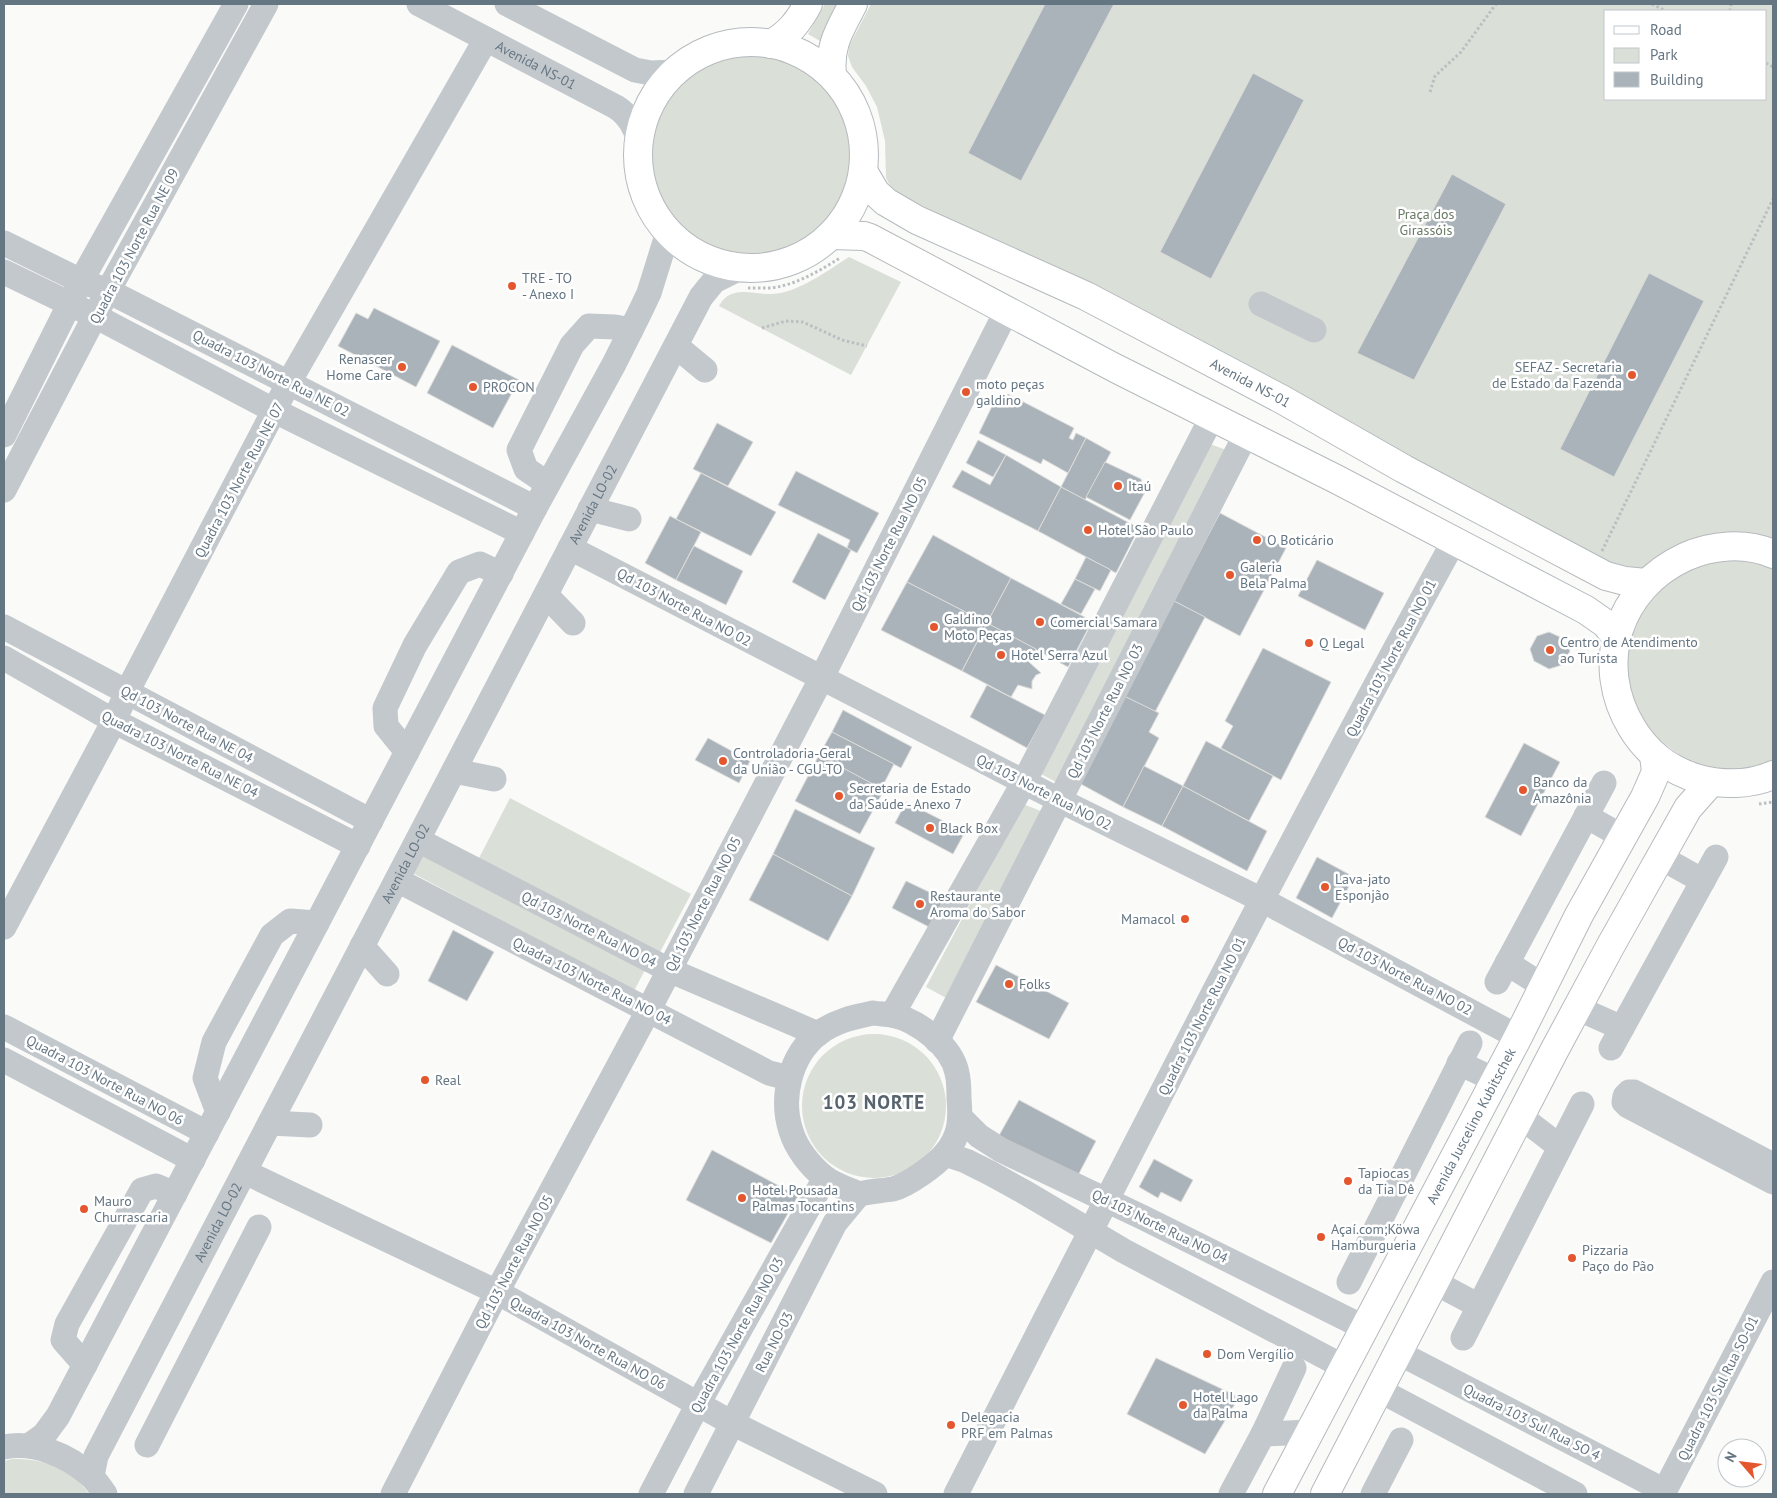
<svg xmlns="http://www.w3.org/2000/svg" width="1777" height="1498" font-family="'PT Sans',sans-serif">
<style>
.green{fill:#dadfd7;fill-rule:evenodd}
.building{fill:#aab3b9;stroke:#dcdcda}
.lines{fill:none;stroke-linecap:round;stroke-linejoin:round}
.major-casing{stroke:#b5babe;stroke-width:30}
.path{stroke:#bbbfc2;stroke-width:3;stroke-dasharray:2.5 2.5;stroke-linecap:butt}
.minor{stroke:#c3c8cc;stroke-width:25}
.major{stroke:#fff;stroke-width:28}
.poi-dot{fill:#e4572e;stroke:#fff;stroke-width:2}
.labels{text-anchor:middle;stroke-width:5;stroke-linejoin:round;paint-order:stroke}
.street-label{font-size:14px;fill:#657683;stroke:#fff}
.park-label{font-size:14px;fill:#687a64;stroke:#fff}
.poi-label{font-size:14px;fill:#657683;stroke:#fff;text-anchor:start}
.district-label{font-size:19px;font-weight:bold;letter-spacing:1px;fill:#57646e;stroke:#fff}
</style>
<rect width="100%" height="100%" fill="#fafaf8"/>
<!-- green -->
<g class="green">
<path d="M825,4H838L820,41L808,34Z"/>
<path d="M871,4H1773V541L1653,572H1624L898,193L890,186L886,178L885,141L877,107L866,86L852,67L848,56L849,46ZM1606,11H1766V99H1606Z"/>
<circle cx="752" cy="155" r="102"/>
<path d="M849,257L901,282L851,375L719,306C731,284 753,295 772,294C798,293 828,270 849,257Z"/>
<path d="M1210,444L1229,451L1058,783L1039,773Z"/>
<path d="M1726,555L1773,563V762L1762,767L1723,771L1685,759L1653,735L1633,701L1626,662L1634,623L1656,589L1688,565Z"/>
<path d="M510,798L691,894L659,954L478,860Z"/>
<path d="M1023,804L1046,813L948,999L926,987Z"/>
<path d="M417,851L646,968L634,991L407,870Z"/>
<circle cx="874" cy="1106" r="72"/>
<path d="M12,1459C44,1459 70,1466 89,1494H4V1461Z"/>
</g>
<!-- building -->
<g class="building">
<path d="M1045,4H1114L1021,181L968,153Z"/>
<path d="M1253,73L1304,100L1211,279L1160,252Z"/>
<path d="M1452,174L1506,204L1414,380L1357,353Z"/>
<path d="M1649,273L1704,301L1614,477L1560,449Z"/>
<path d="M374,308L440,341L416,387L338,346L356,313L368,319Z"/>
<path d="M452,345L519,380L493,428L427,393Z"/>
<path d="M1008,394L1074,428L1069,438L1073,440L1076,433L1086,438L1068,473L1043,459L1041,464L979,433L997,396L1005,400Z"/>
<path d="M717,423L753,442L728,486L693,469Z"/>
<path d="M1086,438L1111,452L1085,500L1061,487Z"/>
<path d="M978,440L1006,455L993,477L966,463Z"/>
<path d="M1006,455L1061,487L1038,531L952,487L962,470L990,485Z"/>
<path d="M1105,462L1141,479L1145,492L1130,520L1086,497Z"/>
<path d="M796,471L879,513L857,553L847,548L850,540L778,505Z"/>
<path d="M701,473L776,512L751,556L676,519Z"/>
<path d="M1061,487L1139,528L1116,573L1038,531Z"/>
<path d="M1220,513L1286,548L1240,636L1174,601Z"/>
<path d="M670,516L701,532L676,580L645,563Z"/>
<path d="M818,533L851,550L825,600L792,582Z"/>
<path d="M933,535L1011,578L987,623L907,582Z"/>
<path d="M694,546L743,571L726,605L676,580Z"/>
<path d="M1086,557L1111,570L1100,591L1075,579Z"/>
<path d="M1317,560L1384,593L1365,630L1298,596Z"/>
<path d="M1011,578L1092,621L1068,667L987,623Z"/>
<path d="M1075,579L1095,589L1081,614L1061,604Z"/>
<path d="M907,582L987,623L962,671L881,630Z"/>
<path d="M1174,601L1205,617L1155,712L1124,696Z"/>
<path d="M987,623L1036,649L1029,662L1041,673L1036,675L1032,681V689L1018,685L1011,697L962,671Z"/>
<path d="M1549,632L1562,638L1570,651L1562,665L1549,669L1534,661L1530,649L1537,636Z"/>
<path d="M1263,648L1331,682L1281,780L1221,748L1233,726L1225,721Z"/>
<path d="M987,685L1045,715L1027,748L970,717Z"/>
<path d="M1124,696L1159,713L1149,732L1159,738L1123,807L1079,783Z"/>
<path d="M843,710L912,747L901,768L832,732Z"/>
<path d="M832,732L894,764L881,789L819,755Z"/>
<path d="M708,738L750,761L739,783L695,760Z"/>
<path d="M1206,741L1273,776L1249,821L1183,786Z"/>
<path d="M1524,743L1560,762L1521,836L1485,817Z"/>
<path d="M819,755L884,790L860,834L795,801Z"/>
<path d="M1144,766L1183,786L1162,826L1123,807Z"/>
<path d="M1183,786L1267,831L1247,871L1162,826Z"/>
<path d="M906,802L965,832L953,854L895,823Z"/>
<path d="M795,809L875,848L852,896L773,854Z"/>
<path d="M773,854L852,896L828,941L749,900Z"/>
<path d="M1317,857L1354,877L1332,918L1296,898Z"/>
<path d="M906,881L948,901L933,929L892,908Z"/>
<path d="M453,930L494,952L467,1001L428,981Z"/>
<path d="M996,965L1069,1003L1049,1039L976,1002Z"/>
<path d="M1019,1100L1096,1141L1076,1179L997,1139Z"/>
<path d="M712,1150L798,1196L771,1243L686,1200Z"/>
<path d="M1154,1159L1193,1180L1181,1202L1161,1192L1158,1198L1139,1187Z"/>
<path d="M1156,1358L1239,1397L1205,1454L1127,1414Z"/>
</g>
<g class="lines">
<defs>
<g id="major">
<circle cx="751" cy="155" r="113"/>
<path d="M771,44C789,34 799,21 808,4"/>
<path d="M832,75C829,44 840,30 853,4"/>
<path id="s3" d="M863,171L876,193L886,202L917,220L1086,296L1283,400L1404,469L1606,576L1625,581L1646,583"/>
<path d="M831,235L864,236L870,238L1115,368L1336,479L1586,610L1606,624L1616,637"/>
<path d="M1773,554C1745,542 1712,545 1685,557C1618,588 1593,664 1632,728C1647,753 1671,771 1699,779C1723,785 1750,785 1773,775"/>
<path id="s4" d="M1277,1494L1518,1037L1579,915L1645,797L1656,772L1654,755"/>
<path d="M1325,1494L1554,1051L1611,945L1688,808L1711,782"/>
</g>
</defs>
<!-- major casing -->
<use href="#major" class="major-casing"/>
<!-- path -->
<g class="path">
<path d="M1652,4L1666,11"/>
<path d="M1730,11L1731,4"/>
<path d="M1766,63L1773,67"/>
<path d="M1430,92L1435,76L1461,52L1496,4"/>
<path d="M748,288C755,288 763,288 771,288C796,285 819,271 840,258"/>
<path d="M762,328L786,321L803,322L842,340L867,346"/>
<path d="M1602,551L1773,199"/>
<path d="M1759,804L1773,802"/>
</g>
<!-- minor -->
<g class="minor">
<path id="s1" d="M419,4L616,107C629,115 634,127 640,141"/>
<path d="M507,4L635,70L651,73L675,72"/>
<path d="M4,243L81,281L108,291L535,508"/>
<path d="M4,272L95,316L275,411L522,533"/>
<path d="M1261,304L1314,330"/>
<path d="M676,346L705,370"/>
<path d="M4,435L81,281L236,4"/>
<path d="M548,484L526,469L519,450L572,345L589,326L615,327L631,330"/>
<path d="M4,490L108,291L266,4"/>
<path d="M590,509L629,519"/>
<path d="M570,548L1059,800L1262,900L1518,1037"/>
<path d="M546,595L573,623"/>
<path d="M4,627L371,821"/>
<path d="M4,658L114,721L358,846"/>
<path d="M407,752L386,726L385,708L415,645L459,572L480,564L501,574"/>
<path d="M454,771L494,779"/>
<path d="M1586,816L1623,837"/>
<path d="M418,840L669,970L818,1034"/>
<path d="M1660,857L1703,881"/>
<path d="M397,880L769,1073L789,1078"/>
<path d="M4,927L114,721L127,692L289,382L486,39"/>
<path d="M362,946L387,974"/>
<path d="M1507,963L1543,986"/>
<path d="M1497,982L1604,783"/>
<path d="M1577,1008L1622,1028"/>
<path d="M873,1013C879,1014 886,1014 892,1015C917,1020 952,1046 957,1073C959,1081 959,1091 959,1099C961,1120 960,1135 946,1153C936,1165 908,1185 893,1189C881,1191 870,1191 859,1194C848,1189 834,1185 824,1177C810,1166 796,1148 791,1131C780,1098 790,1055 819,1033C836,1021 853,1017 873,1013Z"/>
<path d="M892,1015L1024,782L1212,417"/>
<path d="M4,1027L207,1133"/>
<path d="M937,1041L1246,434"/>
<path d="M1611,1048L1716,857"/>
<path d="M4,1060L193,1160"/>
<path d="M1459,1063L1495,1080"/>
<path d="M218,1112L205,1078L214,1042L272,935L290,921L317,923"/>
<path d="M1521,1117L1560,1147"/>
<path d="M961,1118L979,1136L1001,1150L1144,1218L1365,1328"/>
<path d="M270,1123L310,1125"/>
<path d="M945,1154L966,1161L990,1173L1026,1193L1124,1251L1344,1367"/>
<path d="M1773,1165L1634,1092H1629L1625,1096L1624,1102L1628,1106L1773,1182"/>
<path d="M245,1172L497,1292L732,1423L875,1494"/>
<path d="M1349,1282L1470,1043"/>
<path d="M1436,1283L1479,1306"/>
<path d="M1463,1338L1582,1104"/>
<path d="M1399,1353L1665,1491"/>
<path d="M85,1365L63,1340L67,1324L142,1190L156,1186L175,1194"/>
<path d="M1379,1390L1575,1494"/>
<path d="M1263,1434L1311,1432"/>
<path d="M30,1445L44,1435L58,1416L535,508L614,364L639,314L649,293L668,232"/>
<path d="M147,1445L259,1227"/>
<path d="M4,1447C34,1441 68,1455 91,1476C96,1481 101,1488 105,1494"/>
<path id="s2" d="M92,1476L96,1456L701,297L714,281L740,268"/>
<path d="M393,1494L497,1292L648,1011L821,679L1007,310"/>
<path d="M651,1494L698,1404L825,1178"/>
<path d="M696,1494L835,1223L859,1194"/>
<path d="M956,1494C1033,1343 1110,1193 1188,1042C1275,874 1363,706 1454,541"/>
<path d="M1231,1494L1263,1434L1294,1368"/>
<path d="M1373,1494L1401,1440"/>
<path d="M1663,1494L1773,1282"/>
</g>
<!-- major -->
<use href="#major" class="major"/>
</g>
<!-- markers -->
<g class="poi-dot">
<circle cx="512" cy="286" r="5"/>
<circle cx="402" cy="367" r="5"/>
<circle cx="1632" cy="375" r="5"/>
<circle cx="473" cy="387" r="5"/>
<circle cx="966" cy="392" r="5"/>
<circle cx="1118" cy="486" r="5"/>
<circle cx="1088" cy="530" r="5"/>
<circle cx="1257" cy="540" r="5"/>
<circle cx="1230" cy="575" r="5"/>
<circle cx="1040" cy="622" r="5"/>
<circle cx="934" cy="627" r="5"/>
<circle cx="1309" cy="643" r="5"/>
<circle cx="1550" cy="650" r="5"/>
<circle cx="1001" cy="655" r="5"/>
<circle cx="723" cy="761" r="5"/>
<circle cx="1523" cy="790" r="5"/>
<circle cx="839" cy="796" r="5"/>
<circle cx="930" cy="828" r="5"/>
<circle cx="1325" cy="887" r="5"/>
<circle cx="920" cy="904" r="5"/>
<circle cx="1185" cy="919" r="5"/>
<circle cx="1009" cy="984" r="5"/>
<circle cx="425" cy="1080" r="5"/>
<circle cx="1348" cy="1181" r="5"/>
<circle cx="742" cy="1198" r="5"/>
<circle cx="84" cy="1209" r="5"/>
<circle cx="1321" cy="1237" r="5"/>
<circle cx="1572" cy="1258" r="5"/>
<circle cx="1207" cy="1354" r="5"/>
<circle cx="1183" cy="1405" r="5"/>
<circle cx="951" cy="1425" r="5"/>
</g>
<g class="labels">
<!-- street labels -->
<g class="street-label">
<text dy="5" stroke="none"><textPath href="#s1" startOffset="132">Avenida NS-01</textPath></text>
<text transform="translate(134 246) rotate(-62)" y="5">Quadra 103 Norte Rua NE 09</text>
<text transform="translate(271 373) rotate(27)" y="5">Quadra 103 Norte Rua NE 02</text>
<text dy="5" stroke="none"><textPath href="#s3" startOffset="446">Avenida NS-01</textPath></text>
<text transform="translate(239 480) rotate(-62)" y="5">Quadra 103 Norte Rua NE 07</text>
<text dy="5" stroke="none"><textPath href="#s2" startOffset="1094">Avenida LO-02</textPath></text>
<text transform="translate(889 544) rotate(-63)" y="5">Qd 103 Norte Rua NO 05</text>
<text transform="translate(684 607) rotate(28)" y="5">Qd 103 Norte Rua NO 02</text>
<text transform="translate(1391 658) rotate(-62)" y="5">Quadra 103 Norte Rua NO 01</text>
<text transform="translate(1105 711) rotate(-63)" y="5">Qd 103 Norte Rua NO 03</text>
<text transform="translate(187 724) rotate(28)" y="5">Qd 103 Norte Rua NE 04</text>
<text transform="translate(180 754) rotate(27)" y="5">Quadra 103 Norte Rua NE 04</text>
<text transform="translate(1044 792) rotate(27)" y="5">Qd 103 Norte Rua NO 02</text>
<text dy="5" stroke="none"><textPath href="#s2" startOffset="689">Avenida LO-02</textPath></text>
<text transform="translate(703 904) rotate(-63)" y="5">Qd 103 Norte Rua NO 05</text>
<text transform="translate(589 929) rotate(27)" y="5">Qd 103 Norte Rua NO 04</text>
<text transform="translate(1405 976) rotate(28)" y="5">Qd 103 Norte Rua NO 02</text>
<text transform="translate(592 981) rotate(27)" y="5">Quadra 103 Norte Rua NO 04</text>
<text transform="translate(1202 1016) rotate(-63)" y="5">Quadra 103 Norte Rua NO 01</text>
<text transform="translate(105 1080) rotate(28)" y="5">Quadra 103 Norte Rua NO 06</text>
<text dy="5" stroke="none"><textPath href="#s4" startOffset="416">Avenida Juscelino Kubitschek</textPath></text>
<text dy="5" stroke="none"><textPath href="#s2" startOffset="284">Avenida LO-02</textPath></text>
<text transform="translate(1160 1226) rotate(26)" y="5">Qd 103 Norte Rua NO 04</text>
<text transform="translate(514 1262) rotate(-62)" y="5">Qd 103 Norte Rua NO 05</text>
<text transform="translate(737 1335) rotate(-61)" y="5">Quadra 103 Norte Rua NO 03</text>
<text transform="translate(774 1342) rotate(-63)" y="5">Rua NO-03</text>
<text transform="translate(588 1343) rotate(29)" y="5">Quadra 103 Norte Rua NO 06</text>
<text transform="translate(1718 1388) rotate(-63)" y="5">Quadra 103 Sul Rua SO-01</text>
<text transform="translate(1532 1422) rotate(27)" y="5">Quadra 103 Sul Rua SO 4</text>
</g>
<!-- park labels -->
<g class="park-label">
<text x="1426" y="219">Praça dos<tspan x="1426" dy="16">Girassóis</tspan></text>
</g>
<!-- poi labels -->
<g class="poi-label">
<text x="522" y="283">TRE - TO<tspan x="522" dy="16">- Anexo I</tspan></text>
<text x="392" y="364" text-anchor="end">Renascer<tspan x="392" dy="16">Home Care</tspan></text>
<text x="1622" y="372" text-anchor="end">SEFAZ - Secretaria<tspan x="1622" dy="16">de Estado da Fazenda</tspan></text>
<text x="976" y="389">moto peças<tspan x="976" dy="16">galdino</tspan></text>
<text x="483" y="392">PROCON</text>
<text x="1128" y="491">Itaú</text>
<text x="1098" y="535">Hotel São Paulo</text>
<text x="1267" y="545">O Boticário</text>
<text x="1240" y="572">Galeria<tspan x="1240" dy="16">Bela Palma</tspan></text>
<text x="944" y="624">Galdino<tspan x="944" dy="16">Moto Peças</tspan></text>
<text x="1050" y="627">Comercial Samara</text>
<text x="1560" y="647">Centro de Atendimento<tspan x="1560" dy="16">ao Turista</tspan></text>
<text x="1319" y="648">Q Legal</text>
<text x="1011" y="660">Hotel Serra Azul</text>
<text x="733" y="758">Controladoria-Geral<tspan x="733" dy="16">da União - CGU-TO</tspan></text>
<text x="1533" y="787">Banco da<tspan x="1533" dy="16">Amazônia</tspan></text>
<text x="849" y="793">Secretaria de Estado<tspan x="849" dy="16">da Saúde - Anexo 7</tspan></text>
<text x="940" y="833">Black Box</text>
<text x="1335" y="884">Lava-jato<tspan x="1335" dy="16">Esponjão</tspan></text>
<text x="930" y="901">Restaurante<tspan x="930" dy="16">Aroma do Sabor</tspan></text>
<text x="1175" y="924" text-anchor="end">Mamacol</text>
<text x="1019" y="989">Folks</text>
<text x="435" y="1085">Real</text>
<text x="1358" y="1178">Tapiocas<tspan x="1358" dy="16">da Tia Dê</tspan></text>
<text x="752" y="1195">Hotel Pousada<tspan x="752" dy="16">Palmas Tocantins</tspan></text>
<text x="94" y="1206">Mauro<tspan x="94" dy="16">Churrascaria</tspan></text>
<text x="1331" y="1234">Açaí.com;Köwa<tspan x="1331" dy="16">Hamburgueria</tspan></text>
<text x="1582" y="1255">Pizzaria<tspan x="1582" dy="16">Paço do Pão</tspan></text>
<text x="1217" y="1359">Dom Vergílio</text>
<text x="1193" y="1402">Hotel Lago<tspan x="1193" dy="16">da Palma</tspan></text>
<text x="961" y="1422">Delegacia<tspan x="961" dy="16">PRF em Palmas</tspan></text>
</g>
<!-- district labels -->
<g class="district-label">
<text x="874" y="1109">103 NORTE</text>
</g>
</g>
<!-- border -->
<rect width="1777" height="1498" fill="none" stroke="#657683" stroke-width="10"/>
<!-- legend -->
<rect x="1604" y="10" width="162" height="90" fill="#ffffff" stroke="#c1c8cd"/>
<rect x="1614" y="26" width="25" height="8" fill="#ffffff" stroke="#c1c8cd"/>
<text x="1650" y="35" font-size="15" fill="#657683">Road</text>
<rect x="1614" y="48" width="25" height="15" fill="#dadfd7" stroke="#c1c8cd"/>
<text x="1650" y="60" font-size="15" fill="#657683">Park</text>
<rect x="1614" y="72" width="25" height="15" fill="#aab3b9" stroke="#c1c8cd"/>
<text x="1650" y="85" font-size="15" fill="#657683">Building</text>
<!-- north arrow -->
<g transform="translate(1742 1463) rotate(298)"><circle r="24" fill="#ffffff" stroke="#c1c8cd"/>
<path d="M0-4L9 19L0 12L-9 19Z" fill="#e4572e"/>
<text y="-8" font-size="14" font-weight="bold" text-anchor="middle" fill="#657683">N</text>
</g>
</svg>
